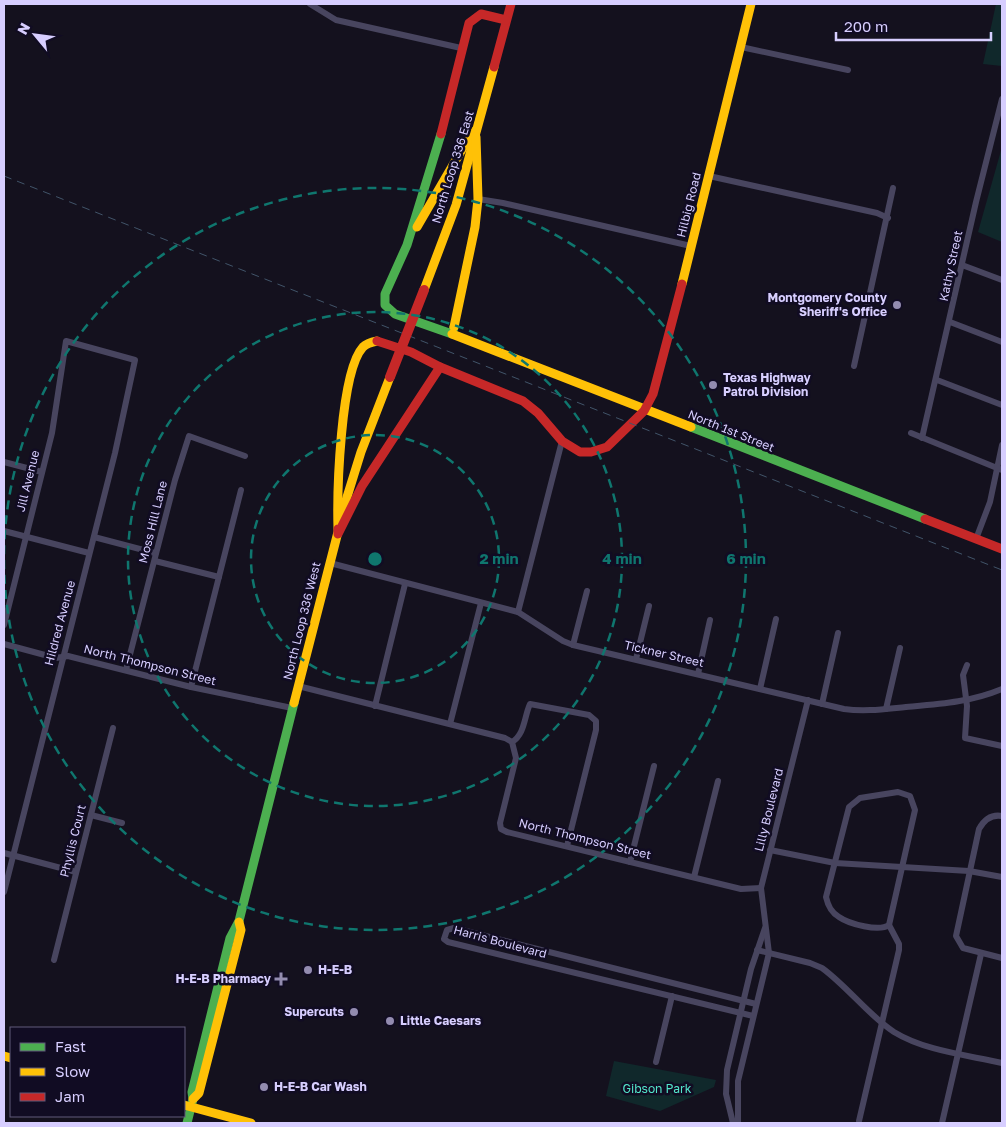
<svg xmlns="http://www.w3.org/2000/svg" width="1006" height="1127" viewBox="0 0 1006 1127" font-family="'Golos Text',sans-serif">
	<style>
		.green { fill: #10282b }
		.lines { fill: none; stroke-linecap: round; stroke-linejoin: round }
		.street { stroke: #48455f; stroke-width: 6 }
		.fast { stroke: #4caf50; stroke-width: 9 }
		.slow { stroke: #ffc107; stroke-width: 9 }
		.jam { stroke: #c62828; stroke-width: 9 }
		.rail { stroke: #415469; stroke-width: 1; stroke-dasharray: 8 6; stroke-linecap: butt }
		.jam-bridge { stroke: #c62828; stroke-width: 10 }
		.ring { fill: none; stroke: #0f766e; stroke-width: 2.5; stroke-dasharray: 9 6 }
		.poi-dot { fill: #938cb0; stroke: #110c23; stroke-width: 2 }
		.labels { text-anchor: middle; stroke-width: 5; stroke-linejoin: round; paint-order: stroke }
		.street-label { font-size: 12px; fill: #d7ceff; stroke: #110c23 }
		.poi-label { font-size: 12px; font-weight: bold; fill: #d7ceff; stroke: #110c23; text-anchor: start }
		.park-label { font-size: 12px; fill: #53e6cb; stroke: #110c23 }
		.centre { fill: #0f766e; stroke: #110c23; stroke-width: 2.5 }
		.ring-label { font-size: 15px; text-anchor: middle; font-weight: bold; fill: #0f766e; stroke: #110c23; stroke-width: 5; stroke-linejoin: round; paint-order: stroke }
	</style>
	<rect width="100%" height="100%" fill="#14111e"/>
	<g class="green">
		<polygon points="996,4 1002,4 1002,66 983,64"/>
		<polygon points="1002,147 1002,242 978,232"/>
		<polygon points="614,1061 716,1080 714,1087 660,1111 606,1096"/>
	</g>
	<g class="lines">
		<g class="street">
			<polyline points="310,4 336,20 461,48"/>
			<polyline points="741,47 848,70"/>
			<polyline points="709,176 877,213 888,218"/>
			<polyline points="478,199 503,203 691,246"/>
			<polyline points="962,265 1002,280"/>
			<polyline points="950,322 1002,342"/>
			<polyline points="854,366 893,188"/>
			<polyline points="937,380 1002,405"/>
			<polyline points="911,433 1002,470"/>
			<polyline points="922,438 976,202 1002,99"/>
			<polyline points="4,462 42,472"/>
			<polyline points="4,531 89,553"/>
			<polyline points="94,537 155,553"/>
			<polyline points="976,539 990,502 1002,445"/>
			<polyline points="155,561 219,577"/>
			<path d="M330,563L518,612L563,641L573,645L844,709C865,712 885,709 906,707C940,704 971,702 1002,689"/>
			<polyline points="518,612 562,441"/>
			<polyline points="4,625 52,433 66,341 135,360 115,453 4,892"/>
			<polyline points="4,644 56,658 68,656 191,687 292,708"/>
			<polyline points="573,645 587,591"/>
			<polyline points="636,659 649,606"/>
			<polyline points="967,665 963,675 967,706 965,738 1002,746"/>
			<polyline points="126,670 175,480 189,436 245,456"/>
			<polyline points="698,674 710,620"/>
			<polyline points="298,686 505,738 512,742 516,758 500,823 501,829 507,832 741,889 761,888"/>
			<polyline points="191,687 241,490"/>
			<polyline points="760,689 776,619"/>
			<polyline points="822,704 838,633"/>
			<polyline points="375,706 405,584"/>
			<polyline points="886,709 900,648"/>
			<polyline points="450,724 481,603"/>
			<path d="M512,742C525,734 524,717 530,704L589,715L596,721V730L567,846"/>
			<path d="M898,792L910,796L915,810L889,925C879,932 849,924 839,917C831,912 828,906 826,897L849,807L860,798Z"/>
			<polyline points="91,815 122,823"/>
			<path d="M1002,816C991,814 984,820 979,829L956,936L963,948L1002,958"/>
			<polyline points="770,850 835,863 969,871 1002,877"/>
			<polyline points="4,853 76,872"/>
			<polyline points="630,862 654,766"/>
			<polyline points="694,877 718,781"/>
			<path d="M757,950L810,963L822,968C848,987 867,1014 894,1032C925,1051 967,1055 1002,1063"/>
			<polyline points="54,960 113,728"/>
			<polyline points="753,1016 448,942 444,939 447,930 454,928 756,1004"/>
			<polyline points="656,1062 672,996"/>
			<polyline points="859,1121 899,950 899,944 889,925"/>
			<polyline points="733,1123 726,1094 727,1070 751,969 765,928"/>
			<polyline points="738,1123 738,1081 769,953 761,888 808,700"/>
			<polyline points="942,1123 981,954"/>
		</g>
		<g class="fast">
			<polyline points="441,134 407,245 385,294 385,305 395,314 452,334 454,327"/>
			<polyline points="691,427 925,519"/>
			<polyline points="187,1123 193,1099 192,1092 230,938 239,921 294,703"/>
		</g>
		<g class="slow">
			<polyline points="417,227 464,146 476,130"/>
			<polyline points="682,284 751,4"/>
			<polyline points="424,290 456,205 494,67"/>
			<polyline points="454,327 475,227 478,199 476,137"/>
			<polyline points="452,334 691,427"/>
			<path d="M338,529C337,494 340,372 363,347C367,343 372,342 377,341"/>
			<polyline points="294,703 347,497 361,452 390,377"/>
			<polyline points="4,1056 11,1058"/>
			<polyline points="193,1099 199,1093 241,930 239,922"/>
			<polyline points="184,1105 251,1123"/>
		</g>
		<g class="jam">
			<polyline points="494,67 511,4"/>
			<polyline points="441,134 469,23 481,14 506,20"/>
			<polyline points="440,367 523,401 538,413 562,441 580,452 591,452 607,447 644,411 653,394 682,284"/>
			<polyline points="925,519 1002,549"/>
			<polyline points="338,529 338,534 362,486 440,367 411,352 377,341"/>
		</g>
		<polyline class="rail" points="4,176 1002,570"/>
		<polyline class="jam-bridge" points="390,377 424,290"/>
	</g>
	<g class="ring">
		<circle cx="375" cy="559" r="124"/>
		<circle cx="375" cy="559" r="247"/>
		<circle cx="375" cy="559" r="371"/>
	</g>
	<g class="poi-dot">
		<circle cx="897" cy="305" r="5"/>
		<circle cx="713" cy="385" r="5"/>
		<circle cx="308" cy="970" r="5"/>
		<path d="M278.5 971.5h5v5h5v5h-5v5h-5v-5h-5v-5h5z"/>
		<circle cx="354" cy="1012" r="5"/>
		<circle cx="390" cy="1021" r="5"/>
		<circle cx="264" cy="1087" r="5"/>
	</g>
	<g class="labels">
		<g class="street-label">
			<text transform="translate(453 167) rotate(-73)" y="4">North Loop 336 East</text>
			<text transform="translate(689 205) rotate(-76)" y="4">Hilbig Road</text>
			<text transform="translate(951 266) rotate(-78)" y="4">Kathy Street</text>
			<text transform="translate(731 431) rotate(22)" y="4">North 1st Street</text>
			<text transform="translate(28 481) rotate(-76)" y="4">Jill Avenue</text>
			<text transform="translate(153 522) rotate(-76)" y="4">Moss Hill Lane</text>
			<text transform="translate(302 621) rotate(-76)" y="4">North Loop 336 West</text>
			<text transform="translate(60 623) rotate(-75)" y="4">Hildred Avenue</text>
			<text transform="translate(664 654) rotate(13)" y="4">Tickner Street</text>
			<text transform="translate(150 665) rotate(14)" y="4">North Thompson Street</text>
			<text transform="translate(769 810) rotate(-76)" y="4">Lilly Boulevard</text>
			<text transform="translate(585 839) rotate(14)" y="4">North Thompson Street</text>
			<text transform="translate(73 841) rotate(-76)" y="4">Phyllis Court</text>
			<text transform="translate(500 942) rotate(15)" y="4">Harris Boulevard</text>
		</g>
		<g class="poi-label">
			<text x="887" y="302" text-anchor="end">Montgomery County<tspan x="887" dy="14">Sheriff's Office</tspan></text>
			<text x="723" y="382">Texas Highway<tspan x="723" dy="14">Patrol Division</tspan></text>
			<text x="318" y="974">H-E-B</text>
			<text x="271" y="983" text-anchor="end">H-E-B Pharmacy</text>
			<text x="344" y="1016" text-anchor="end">Supercuts</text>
			<text x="400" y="1025">Little Caesars</text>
			<text x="274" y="1091">H-E-B Car Wash</text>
		</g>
		<g class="park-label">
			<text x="657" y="1093">Gibson Park</text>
		</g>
	</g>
	<circle cx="375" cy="559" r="8" class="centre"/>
	<g class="ring-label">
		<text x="499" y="564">2 min</text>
		<text x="622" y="564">4 min</text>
		<text x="746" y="564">6 min</text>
	</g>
	<rect width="1006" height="1127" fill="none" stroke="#d7ceff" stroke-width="10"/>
	<rect x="10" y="1027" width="175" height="90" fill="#110c23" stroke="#605a7b"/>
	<rect x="20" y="1043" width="25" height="8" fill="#4caf50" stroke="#605a7b"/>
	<text x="55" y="1052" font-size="15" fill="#d7ceff">Fast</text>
	<rect x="20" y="1068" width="25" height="8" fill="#ffc107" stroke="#605a7b"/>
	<text x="55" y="1077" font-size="15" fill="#d7ceff">Slow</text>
	<rect x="20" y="1093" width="25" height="8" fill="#c62828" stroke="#605a7b"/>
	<text x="55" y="1102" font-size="15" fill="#d7ceff">Jam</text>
	<g transform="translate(35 35) rotate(299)" stroke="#110c23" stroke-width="4" paint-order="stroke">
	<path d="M0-4L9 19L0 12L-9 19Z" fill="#d7ceff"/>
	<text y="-8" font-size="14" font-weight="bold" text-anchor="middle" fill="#d7ceff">N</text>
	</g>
	<path d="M836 32v8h155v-8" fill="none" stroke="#d7ceff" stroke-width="2.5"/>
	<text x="844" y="32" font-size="15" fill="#d7ceff" stroke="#110c23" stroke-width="4" paint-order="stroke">200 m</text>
</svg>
